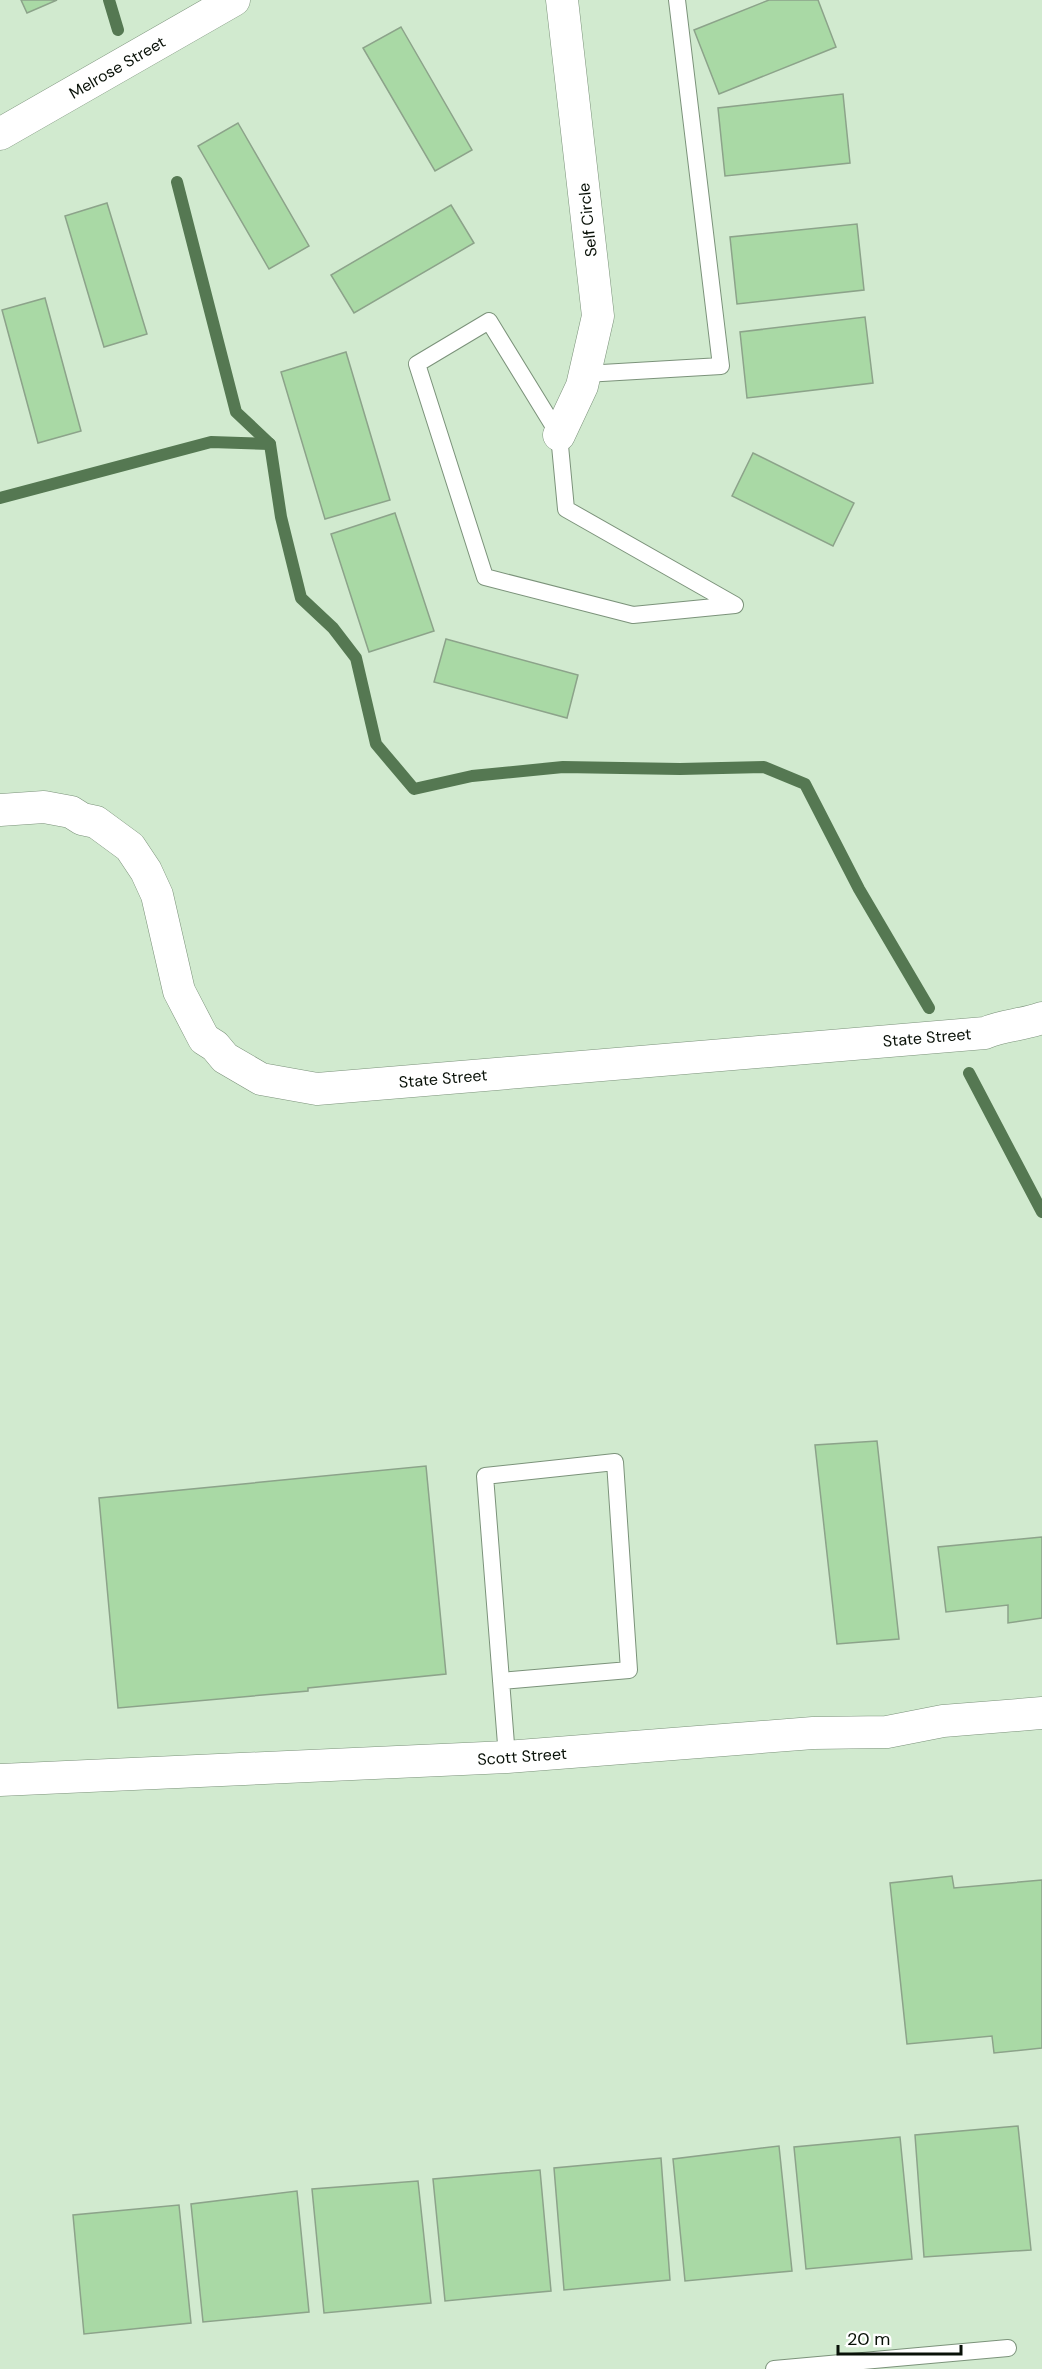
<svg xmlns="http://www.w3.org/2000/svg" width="1042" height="2369" viewBox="0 0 1042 2369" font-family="'DM Sans',sans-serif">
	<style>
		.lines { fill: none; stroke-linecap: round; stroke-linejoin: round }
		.stream { stroke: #557852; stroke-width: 12 }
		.building { fill: #a9d9a5; stroke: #8ca38a; stroke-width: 1.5 }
		.lane-casing { stroke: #7b927a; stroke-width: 18 }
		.street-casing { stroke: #7b927a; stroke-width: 33 }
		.lane { stroke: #fff; stroke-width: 16 }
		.street { stroke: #fff; stroke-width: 32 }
		.labels { text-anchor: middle; stroke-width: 4.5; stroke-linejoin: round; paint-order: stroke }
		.street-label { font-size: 16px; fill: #091108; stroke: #fff }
	</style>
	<rect width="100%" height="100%" fill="#d1eacf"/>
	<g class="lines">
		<g class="stream">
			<polyline points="109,0 118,30"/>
			<polyline points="177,182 236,412 270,444 281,517 301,598 333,628 356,658 376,744 414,789 472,776 563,767 680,769 764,767 805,784 859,889 929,1008"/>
			<polyline points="0,498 211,442 270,444"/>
			<polyline points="969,1073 1042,1212"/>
		</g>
	</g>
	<g class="building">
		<polygon points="21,0 57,0 27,13"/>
		<polygon points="769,0 818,0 836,47 719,94 694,30"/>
		<polygon points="401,27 472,150 435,171 363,48"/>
		<polygon points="843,94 850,163 725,176 718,108"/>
		<polygon points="238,123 309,246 269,269 198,146"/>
		<polygon points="107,203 147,334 104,347 65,216"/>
		<polygon points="451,205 474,243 354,313 331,275"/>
		<polygon points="857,224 864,290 737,304 730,237"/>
		<polygon points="45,298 81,431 38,443 2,310"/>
		<polygon points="865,317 873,383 747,398 740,332"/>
		<polygon points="346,352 390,500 325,519 281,372"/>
		<polygon points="753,453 854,503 833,546 732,496"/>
		<polygon points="395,513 434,631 369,652 331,534"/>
		<polygon points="446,639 578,675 567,718 434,682"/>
		<polygon points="877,1441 899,1639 837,1644 815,1445"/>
		<polygon points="426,1466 446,1674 308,1688 308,1691 118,1708 99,1498"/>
		<polygon points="1042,1537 1042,1618 1008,1623 1008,1605 946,1612 938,1547"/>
		<polygon points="952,1876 954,1888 1042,1880 1042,2048 994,2053 992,2036 907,2044 890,1883"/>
		<polygon points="1018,2126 1031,2250 924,2257 915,2135"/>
		<polygon points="900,2137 912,2259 806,2269 794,2147"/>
		<polygon points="779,2146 792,2271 685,2281 673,2159"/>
		<polygon points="661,2158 670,2280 564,2290 554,2168"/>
		<polygon points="540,2170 551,2291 445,2301 433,2179"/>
		<polygon points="418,2181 431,2303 324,2313 312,2189"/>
		<polygon points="297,2191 309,2312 203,2322 191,2204"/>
		<polygon points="179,2205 191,2323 84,2334 73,2215"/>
	</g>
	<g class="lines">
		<defs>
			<g id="lane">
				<polygon points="489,321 559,435 566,509 735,605 633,615 485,577 417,364"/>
				<polyline points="585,374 721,366 677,0"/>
				<polyline points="501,1681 629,1670 615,1462 485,1476 507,1757"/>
				<polyline points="774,2369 1008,2348"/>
			</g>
			<g id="street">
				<polyline points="0,134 234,0"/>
				<polyline points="559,435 582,386 598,316 562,0"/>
				<path d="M0,810L44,807L71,812L82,819L96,822L130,847L146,871L157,895L179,991L204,1039L215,1046L225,1058L261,1079L317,1089L985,1033C1003,1025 1023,1025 1042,1018"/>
				<polyline points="0,1780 507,1757 813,1733 887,1732 943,1721 1042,1713"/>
			</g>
		</defs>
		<use href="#lane" class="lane-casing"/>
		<use href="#street" class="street-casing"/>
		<use href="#lane" class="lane"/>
		<use href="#street" class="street"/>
	</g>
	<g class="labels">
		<g class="street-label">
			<text transform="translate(117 67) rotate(-30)" y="6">Melrose Street</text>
			<text transform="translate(587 220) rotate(-96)" y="6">Self Circle</text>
			<text transform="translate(927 1037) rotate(-5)" y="6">State Street</text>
			<text transform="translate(443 1078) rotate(-5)" y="6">State Street</text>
			<text transform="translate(522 1756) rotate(-4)" y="6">Scott Street</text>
		</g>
	</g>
	<path d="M838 2345v9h123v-9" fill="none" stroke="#091108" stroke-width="3"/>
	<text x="847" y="2345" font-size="18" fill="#091108" stroke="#ffffff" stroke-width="4.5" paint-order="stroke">20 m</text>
</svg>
